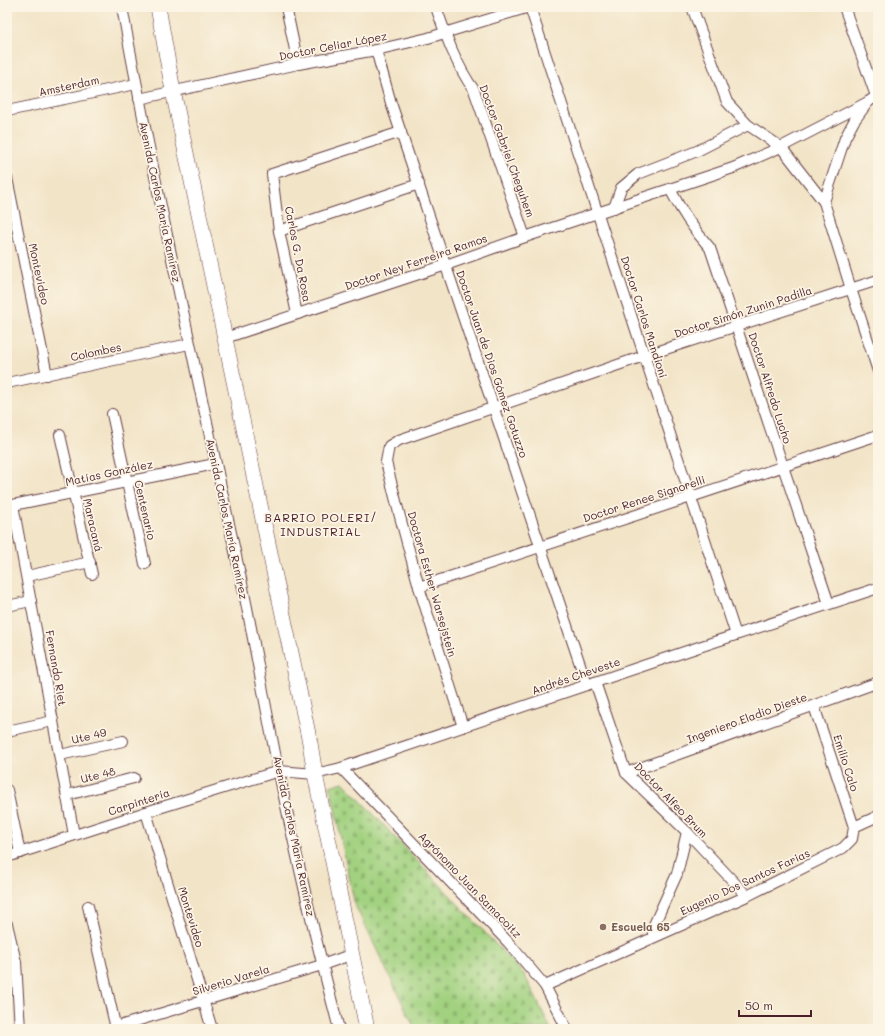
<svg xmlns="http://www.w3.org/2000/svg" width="885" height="1036" viewBox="0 0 885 1036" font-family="Mali,sans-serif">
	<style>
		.cemetery { fill: url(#cemetery-stones); stroke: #767856 }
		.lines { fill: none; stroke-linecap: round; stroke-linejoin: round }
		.street-casing { stroke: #633d42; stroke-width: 12 }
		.secondary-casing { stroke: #633d42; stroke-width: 16 }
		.street { stroke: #fff; stroke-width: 10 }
		.secondary { stroke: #fff; stroke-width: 15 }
		.education-dot { fill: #8d6e63; stroke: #fcf5e5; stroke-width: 1.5 }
		.labels { text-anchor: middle; stroke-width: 3.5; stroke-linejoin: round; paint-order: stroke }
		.street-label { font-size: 11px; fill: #4a1f2b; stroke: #fcf5e5 }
		.education-label { font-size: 11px; font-weight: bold; fill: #785e54; stroke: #fcf5e5; text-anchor: start }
		.neighbourhood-label { font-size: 12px; letter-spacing: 1px; fill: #4a1f2b; stroke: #fcf5e5 }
	</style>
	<defs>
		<pattern id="cemetery-stones" width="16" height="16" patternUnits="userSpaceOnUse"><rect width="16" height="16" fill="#a2d280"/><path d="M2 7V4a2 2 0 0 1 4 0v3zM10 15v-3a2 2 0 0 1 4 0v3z" fill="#8db46f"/></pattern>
	</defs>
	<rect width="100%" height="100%" fill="#fcf5e5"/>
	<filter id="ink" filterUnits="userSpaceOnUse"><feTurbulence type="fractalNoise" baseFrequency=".025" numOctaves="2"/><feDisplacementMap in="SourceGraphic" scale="8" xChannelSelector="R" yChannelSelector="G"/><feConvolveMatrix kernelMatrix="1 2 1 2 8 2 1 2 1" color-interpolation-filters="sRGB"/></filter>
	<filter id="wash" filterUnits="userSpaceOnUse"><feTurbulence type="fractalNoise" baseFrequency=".012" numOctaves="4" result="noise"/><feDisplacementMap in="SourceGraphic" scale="16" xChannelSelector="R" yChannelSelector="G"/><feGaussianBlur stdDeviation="0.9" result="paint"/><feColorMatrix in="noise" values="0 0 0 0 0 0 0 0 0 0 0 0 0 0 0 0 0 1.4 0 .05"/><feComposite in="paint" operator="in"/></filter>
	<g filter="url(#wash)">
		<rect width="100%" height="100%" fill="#f2e4c7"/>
		<polygon class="cemetery" points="343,782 524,974 551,1029 415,1029 355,905 330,786"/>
	</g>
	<g filter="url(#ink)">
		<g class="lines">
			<defs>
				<g id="street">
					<path d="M122,7C158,203 202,398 244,593C256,651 266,710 278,768C296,855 316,943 339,1029"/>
					<polyline points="286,7 298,64"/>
					<path d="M436,7C446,36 456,65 474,90L525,237"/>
					<polyline points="530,7 736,635"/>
					<polyline points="692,7 727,102 748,125 781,147 824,202 851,289 878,371"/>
					<polyline points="844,7 876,96"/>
					<polyline points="376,50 391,103 587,685"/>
					<polyline points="139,99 298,64 376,50 428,38 529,7"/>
					<polyline points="7,111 136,84"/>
					<polyline points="7,178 47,375"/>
					<path d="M670,189C681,211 694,230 710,248L829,604"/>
					<polyline points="824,202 845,138 854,121 868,102 878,95"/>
					<polyline points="614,208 621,188 638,174 697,151 748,125"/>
					<polyline points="279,231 419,184"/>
					<polyline points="297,314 279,231 272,174 401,132"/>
					<polyline points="225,338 446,265 525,237 733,168 781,147 868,102"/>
					<polyline points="7,383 189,344"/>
					<polyline points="112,414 145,564"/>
					<polyline points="60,435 92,574"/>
					<polyline points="13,505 74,835"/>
					<polyline points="8,506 215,464"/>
					<polyline points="27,576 90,562"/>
					<polyline points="419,587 878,435"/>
					<polyline points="7,606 31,601"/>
					<polyline points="595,682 626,773 687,832 747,896"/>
					<polyline points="463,727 419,587 399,513 386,462 389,446 399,440 644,356 878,280"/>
					<polyline points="7,731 53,721"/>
					<polyline points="60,755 123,741"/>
					<polyline points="341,768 508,942 545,986 567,1029"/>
					<polyline points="626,773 876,683 878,689"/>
					<polyline points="7,790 20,853"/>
					<polyline points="67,795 134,778"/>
					<polyline points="146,812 212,1029"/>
					<polyline points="854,827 878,816"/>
					<polyline points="7,857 146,812 279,771 315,774 341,768 696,648 878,588"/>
					<polyline points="88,906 116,1029"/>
					<polyline points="7,924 16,962 20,1029"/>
					<polyline points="653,937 653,927 677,874 687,832"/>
					<polyline points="545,986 747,896 843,848 852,839 854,827 814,706"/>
					<polyline points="116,1027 322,965 353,954"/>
				</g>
				<polyline id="secondary" points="158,7 173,91 310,743 315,774 367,1029"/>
			</defs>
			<use href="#street" class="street-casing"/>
			<use href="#secondary" class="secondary-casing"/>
			<use href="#street" class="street"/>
			<use href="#secondary" class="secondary"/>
		</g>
	</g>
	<circle class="education-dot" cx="603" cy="927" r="4"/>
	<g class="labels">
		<g class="street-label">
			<text transform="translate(333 46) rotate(-11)" y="4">Doctor Celiar López</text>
			<text transform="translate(69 86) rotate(-12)" y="4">Amsterdam</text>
			<text transform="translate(507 151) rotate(70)" y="4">Doctor Gabriel Cheguhem</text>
			<text transform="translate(160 202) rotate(78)" y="4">Avenida Carlos María Ramírez</text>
			<text transform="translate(298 254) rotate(79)" y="4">Carlos G. Da Rosa</text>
			<text transform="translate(416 262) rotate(-19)" y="4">Doctor Ney Ferreira Ramos</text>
			<text transform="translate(39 274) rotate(78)" y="4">Montevideo</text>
			<text transform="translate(743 312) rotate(-18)" y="4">Doctor Simón Zunin Padilla</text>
			<text transform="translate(644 317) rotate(72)" y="4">Doctor Carlos Mandioni</text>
			<text transform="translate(96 352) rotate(-12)" y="4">Colombes</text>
			<text transform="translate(492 364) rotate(71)" y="4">Doctor Juan de Dios Gómez Gotuzzo</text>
			<text transform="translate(770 388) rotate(72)" y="4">Doctor Alfredo Lucho</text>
			<text transform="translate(109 473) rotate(-12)" y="4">Matías González</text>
			<text transform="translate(644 499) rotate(-18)" y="4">Doctor Renee Signorelli</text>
			<text transform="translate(145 510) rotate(77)" y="4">Centenario</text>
			<text transform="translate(227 519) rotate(78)" y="4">Avenida Carlos María Ramírez</text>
			<text transform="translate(93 525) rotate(77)" y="4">Maracaná</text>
			<text transform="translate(432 584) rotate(74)" y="4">Doctora Esther Warsejstein</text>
			<text transform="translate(56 668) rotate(80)" y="4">Fernando Riet</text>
			<text transform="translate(576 676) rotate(-19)" y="4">Andrés Cheveste</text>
			<text transform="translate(747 718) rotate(-20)" y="4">Ingeniero Eladio Dieste</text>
			<text transform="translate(89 736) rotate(-13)" y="4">Ute 49</text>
			<text transform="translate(846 763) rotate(72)" y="4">Emilio Calo</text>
			<text transform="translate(98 775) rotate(-14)" y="4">Ute 48</text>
			<text transform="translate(671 800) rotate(46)" y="4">Doctor Alfeo Brum</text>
			<text transform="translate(139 802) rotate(-18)" y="4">Carpintería</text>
			<text transform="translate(294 836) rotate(78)" y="4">Avenida Carlos María Ramírez</text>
			<text transform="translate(745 882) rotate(-25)" y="4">Eugenio Dos Santos Farias</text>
			<text transform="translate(470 885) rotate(46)" y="4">Agrónomo Juan Samacoitz</text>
			<text transform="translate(191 917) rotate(73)" y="4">Montevideo</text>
			<text transform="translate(231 980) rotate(-17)" y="4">Silverio Varela</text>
		</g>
		<g class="education-label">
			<text x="611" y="931">Escuela 65</text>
		</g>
		<g class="neighbourhood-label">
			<text x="321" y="522">BARRIO POLERI/<tspan x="321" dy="14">INDUSTRIAL</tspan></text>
		</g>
	</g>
	<rect width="885" height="1036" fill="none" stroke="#fcf5e5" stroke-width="24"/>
	<path d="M739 1010v6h72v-6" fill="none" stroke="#4a1f2b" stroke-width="2"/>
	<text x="745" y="1010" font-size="12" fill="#4a1f2b" stroke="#fcf5e5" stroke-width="3" paint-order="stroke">50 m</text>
</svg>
